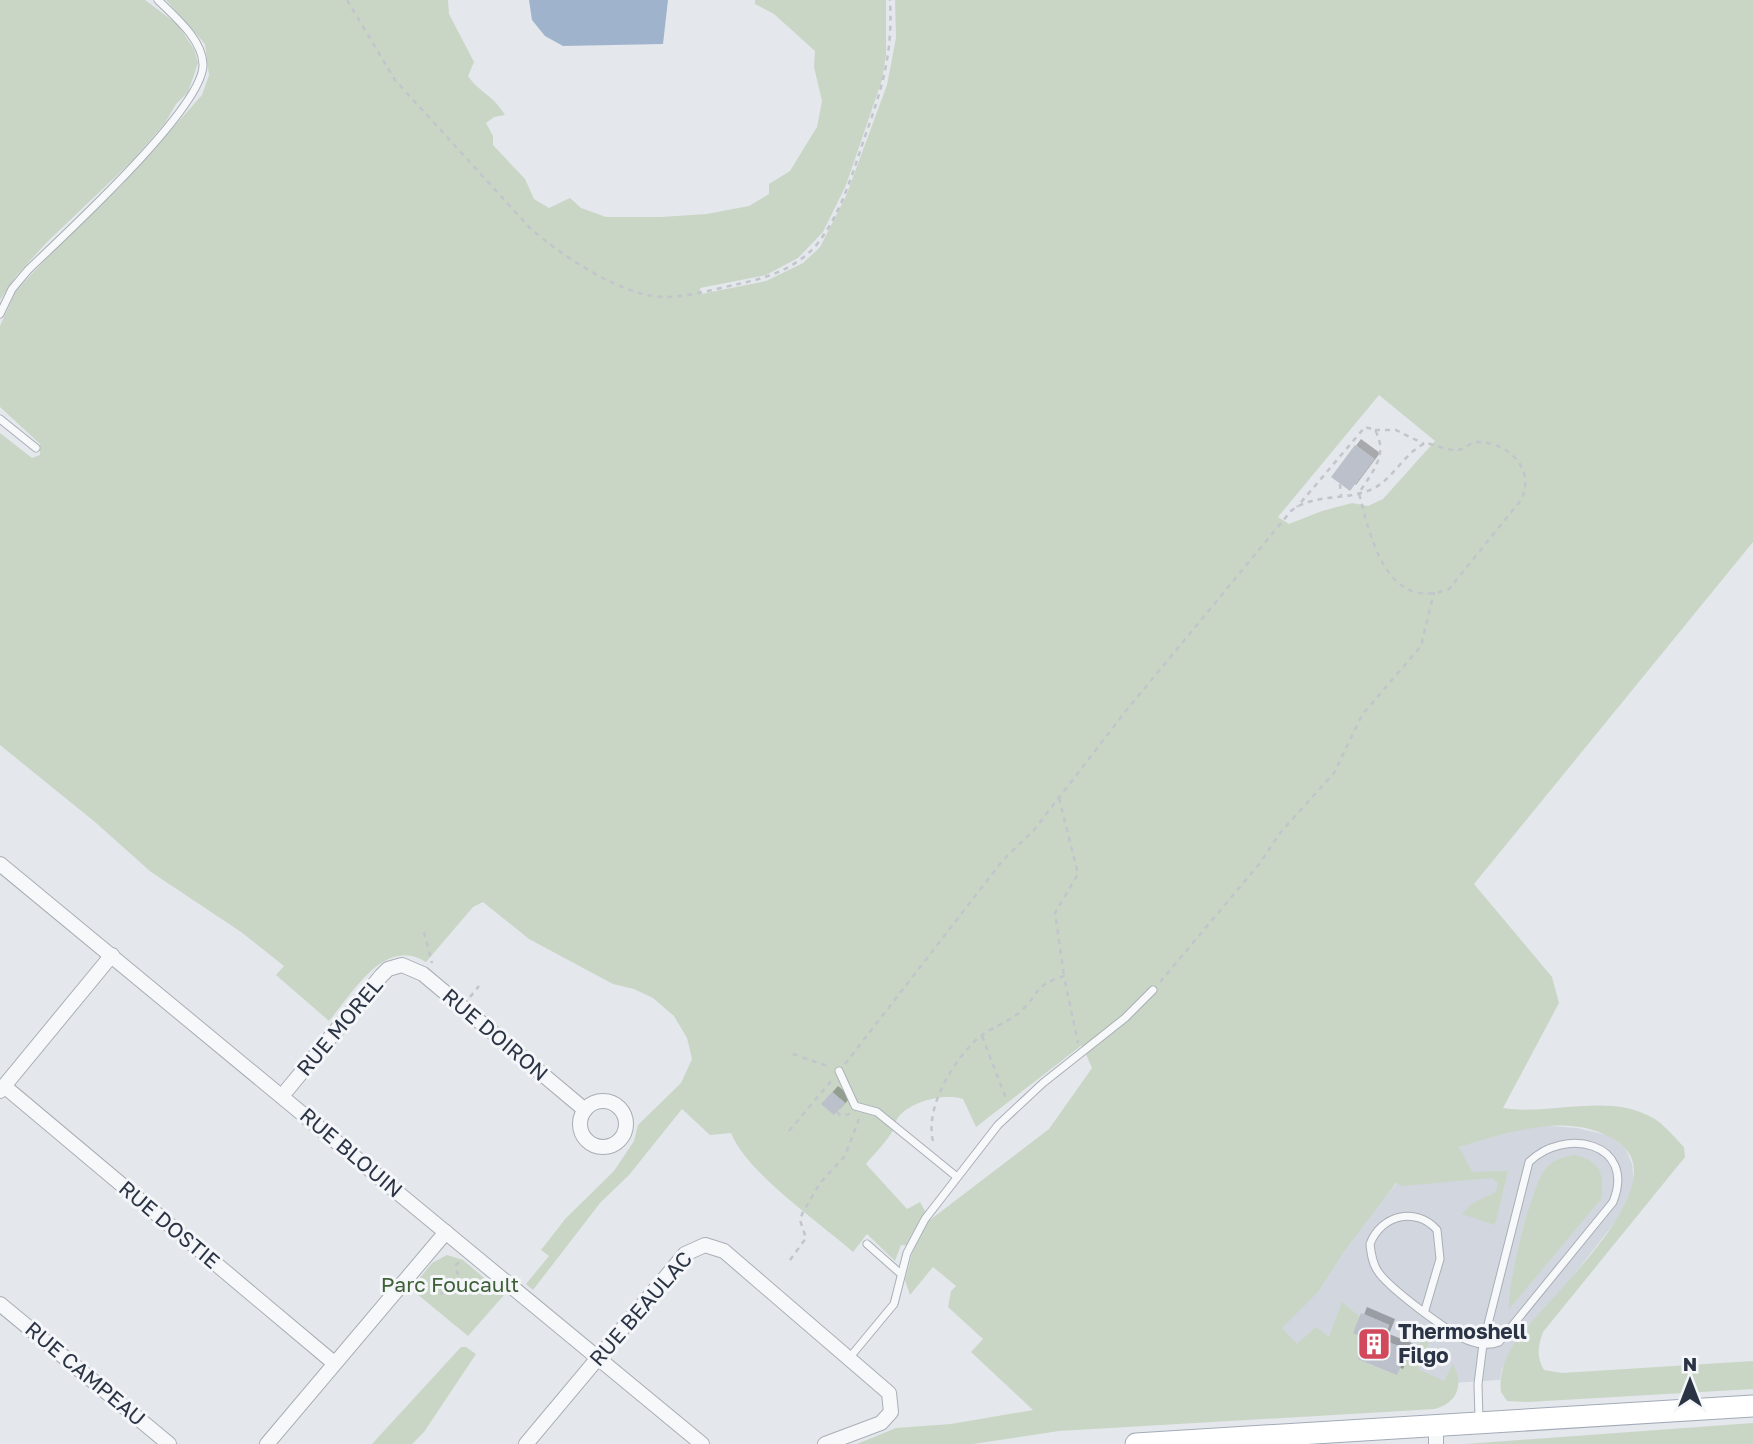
<svg xmlns="http://www.w3.org/2000/svg" width="1753" height="1444" viewBox="0 0 1753 1444" font-family="'Golos Text',sans-serif">
	<style>
		.built { fill: #d2d6de }
		.green { fill: #c9d6c5; fill-rule: evenodd }
		.water { fill: #9fb4cc }
		.building { fill: #bbc0ca; filter: url(#shadow) }
		.lines { fill: none; stroke-linecap: round; stroke-linejoin: round }
		.lane-casing { stroke: #a9aeb7; stroke-width: 9 }
		.street-casing { stroke: #a9aeb7; stroke-width: 16 }
		.primary-casing { stroke: #a3abb8; stroke-width: 23 }
		.path { stroke: #c2c5cb; stroke-width: 2.5; stroke-dasharray: 5 5; stroke-linecap: butt }
		.lane { stroke: #f7f8fa; stroke-width: 7 }
		.street { stroke: #f7f8fa; stroke-width: 14 }
		.primary { stroke: #fff; stroke-width: 21 }
		.labels { text-anchor: middle; stroke-width: 6; stroke-linejoin: round; paint-order: stroke }
		.street-label { font-size: 21px; fill: #2b3445; stroke: #f4f6f9 }
		.park-label { font-size: 21px; fill: #3f6138; stroke: #f4f6f9 }
		.poi-label { font-size: 21px; font-weight: bold; fill: #2b3445; stroke: #f4f6f9; text-anchor: start }
	</style>
	<defs>
		<filter id="shadow"><feDropShadow dx="6" dy="-6" stdDeviation="0" flood-color="#0004"/></filter>
	</defs>
	<rect width="100%" height="100%" fill="#e4e7ec"/>
	<polygon class="built" points="1535,1125 1577,1128 1607,1135 1625,1147 1632,1164 1634,1184 1625,1209 1502,1368 1500,1380 1217,1397 1397,1183 1458,1147"/>
	<g class="green">
		<polygon points="0,0 145,0 177,24 194,49 198,63 188,92 176,104 165,123 133,160 47,242 16,276 0,300"/>
		<path d="M166,0H448L449,14L474,62L468,76C480,93 493,95 505,115L494,117L486,123L493,136V145L525,179L534,199L549,208L570,198L581,208L606,217H661L707,214L749,206L769,194V184L790,171L817,127L822,101L814,67L815,51L774,14L755,4V0H886V55L882,80L846,185L823,232L798,258L766,275L700,288L701,294L766,281L803,263L820,247L846,196L887,85L896,38L895,0H1753V542L1474,884L1552,977L1559,1003L1503,1108C1551,1116 1608,1092 1653,1118C1664,1124 1675,1138 1684,1147L1685,1157L1543,1332C1538,1346 1536,1356 1544,1370L1562,1373L1753,1361V1389L1528,1402L1507,1401L1501,1392C1499,1376 1504,1361 1512,1347C1534,1309 1682,1186 1618,1142C1570,1109 1509,1133 1459,1147L1472,1172L1508,1171L1495,1225L1462,1214L1471,1204L1496,1192L1498,1183L1492,1178L1402,1186L1396,1183L1345,1250L1317,1293L1282,1328L1297,1344L1316,1327L1329,1337L1342,1302L1360,1317L1367,1339L1359,1359L1397,1375L1406,1354L1412,1357L1428,1328L1433,1332L1418,1369L1444,1381L1453,1364C1464,1385 1458,1402 1435,1409L1059,1431L973,1444H857L896,1428L951,1424L1033,1410L971,1352L983,1339L948,1307L951,1291L956,1286L933,1267L910,1295L905,1280L914,1246L901,1245L895,1261L867,1234L853,1252C819,1222 748,1174 731,1133L710,1135L682,1109L629,1175L600,1203L533,1290L526,1284L549,1256L541,1250L566,1218L614,1171L634,1141L638,1125L681,1083L692,1059L687,1038L674,1016L653,998L634,989L613,984L529,939L483,902L473,907L426,962C384,936 353,993 329,1021L276,975L284,966L241,932L151,872L95,822L0,745V433L32,458L40,455V444L0,407V326L16,291L71,232L121,186L202,95L209,75L205,44ZM1379,395L1435,441L1383,499L1368,506L1352,503L1322,511L1289,524L1278,517ZM1082,1045L1092,1068L1049,1129L930,1220L920,1202L907,1209L866,1164C875,1153 887,1141 894,1129C895,1126 895,1122 897,1119C909,1101 945,1093 963,1099L976,1127Z"/>
		<path d="M1575,1155C1600,1161 1605,1175 1601,1199L1509,1309C1507,1285 1531,1186 1546,1168C1554,1159 1564,1157 1575,1155Z"/>
		<polygon points="447,1255 463,1260 504,1295 468,1336 411,1289 432,1263"/>
		<polygon points="461,1347 466,1347 476,1354 424,1432 412,1444 372,1444"/>
		<polygon points="1753,1423 1753,1444 1466,1444"/>
	</g>
	<polygon class="water" points="529,0 668,0 663,44 563,46 545,36 532,20"/>
	<g class="building">
		<polygon points="1355,445 1374,459 1350,491 1331,477"/>
		<polygon points="832,1092 845,1103 834,1115 821,1104"/>
		<polygon points="1361,1313 1389,1325 1383,1340 1408,1350 1397,1375 1358,1359 1367,1339 1353,1333"/>
	</g>
	<g class="lines">
		<defs>
			<g id="lane">
				<path d="M0,314L12,289L28,270C63,236 205,107 203,64C202,39 175,17 158,0"/>
				<polyline points="0,419 36,448"/>
				<polyline points="839,1071 855,1106 877,1112 957,1177"/>
				<polyline points="867,1244 901,1274"/>
				<path d="M1425,1310L1440,1259L1437,1230C1416,1206 1381,1215 1370,1244C1371,1253 1372,1262 1377,1270C1387,1287 1448,1332 1467,1340C1477,1344 1489,1346 1499,1342L1613,1202C1637,1142 1564,1127 1529,1162L1483,1344L1478,1384L1479,1419"/>
				<polyline points="850,1357 894,1304 907,1253 925,1219 998,1125 1043,1083 1125,1018 1153,990"/>
			</g>
			<g id="street">
				<polyline points="0,864 702,1444"/>
				<polyline points="4,1086 334,1363"/>
				<polyline points="0,1091 112,955"/>
				<polyline points="282,1096 381,976 388,969 402,965 423,974 585,1110"/>
				<circle cx="603" cy="1124" r="23"/>
				<polyline points="0,1304 169,1444"/>
				<polyline points="267,1444 446,1232"/>
				<polyline points="526,1444 685,1254 705,1245 724,1251 889,1393 891,1412 881,1423 825,1444"/>
				<polyline points="1436,1444 1436,1425"/>
			</g>
			<polyline id="primary" points="1136,1444 1753,1406"/>
		</defs>
		<use href="#lane" class="lane-casing"/>
		<use href="#street" class="street-casing"/>
		<use href="#primary" class="primary-casing"/>
		<g class="path">
			<path d="M347,0L395,80L530,228C561,255 622,297 665,297C690,297 718,288 743,283C774,276 805,264 823,236C843,207 853,172 864,139C882,89 893,54 890,0"/>
			<polyline points="1375,430 1396,430 1424,444"/>
			<polyline points="1340,484 1341,495"/>
			<polyline points="1059,798 1078,874 1055,913 1064,976"/>
			<polyline points="424,932 432,963"/>
			<polyline points="1160,982 1260,863 1280,833 1334,773 1362,715 1421,646 1434,592"/>
			<polyline points="470,997 479,986"/>
			<polyline points="982,1036 1007,1101"/>
			<polyline points="793,1054 830,1067"/>
			<path d="M845,1064L1003,860L1034,830L1125,712L1291,511C1314,492 1350,502 1376,487C1395,476 1406,451 1426,443C1435,445 1449,451 1458,450C1466,449 1470,442 1478,442C1509,442 1536,470 1521,500L1449,589C1386,613 1370,536 1359,493C1372,472 1389,455 1375,430L1365,427L1297,507"/>
			<polyline points="837,1112 841,1116 850,1114"/>
			<polyline points="789,1131 832,1080"/>
			<path d="M933,1141C925,1109 951,1064 975,1041C988,1028 1006,1024 1020,1012C1042,992 1031,987 1064,976L1078,1043"/>
			<polyline points="790,1260 806,1238 800,1220 803,1212 820,1183 845,1156 859,1119"/>
			<polyline points="441,1294 446,1288 449,1290 459,1277 455,1266 460,1261"/>
			<polyline points="1407,1352 1437,1365"/>
		</g>
		<use href="#lane" class="lane"/>
		<use href="#street" class="street"/>
		<use href="#primary" class="primary"/>
	</g>
	<defs>
		<symbol id="building-square" viewBox="-11 -11 22 22"><rect x="-9" y="-9" width="18" height="18" rx="4" fill="#d1495b" stroke="#f4f6f9"/><path d="M-4-6H4V6H1V3H-1V6H-4ZM-2.5-4.3h1.7v1.8h-1.7ZM.8-4.3h1.7v1.8H.8ZM-2.5-1h1.7V.8h-1.7ZM.8-1h1.7V.8H.8Z" fill="#fff"/></symbol>
	</defs>
	<g fill-rule="evenodd">
		<use href="#building-square" x="1355" y="1325" width="38" height="38"/>
	</g>
	<g class="labels">
		<g class="street-label">
			<text transform="translate(340 1027) rotate(-50)" y="7">RUE MOREL</text>
			<text transform="translate(495 1035) rotate(40)" y="7">RUE DOIRON</text>
			<text transform="translate(351 1153) rotate(40)" y="7">RUE BLOUIN</text>
			<text transform="translate(169 1225) rotate(40)" y="7">RUE DOSTIE</text>
			<text transform="translate(641 1309) rotate(-49)" y="7">RUE BEAULAC</text>
			<text transform="translate(85 1374) rotate(40)" y="7">RUE CAMPEAU</text>
		</g>
		<g class="park-label">
			<text x="450" y="1292">Parc Foucault</text>
		</g>
		<g class="poi-label">
			<text x="1398" y="1339">Thermoshell<tspan x="1398" dy="24">Filgo</tspan></text>
		</g>
	</g>
	<g transform="translate(1690 1381)" stroke="#f4f6f9" stroke-width="5" paint-order="stroke">
	<path d="M0-5L12 26L0 18L-12 26Z" fill="#2b3445"/>
	<text y="-10" font-size="19" font-weight="bold" text-anchor="middle" fill="#2b3445">N</text>
	</g>
</svg>
